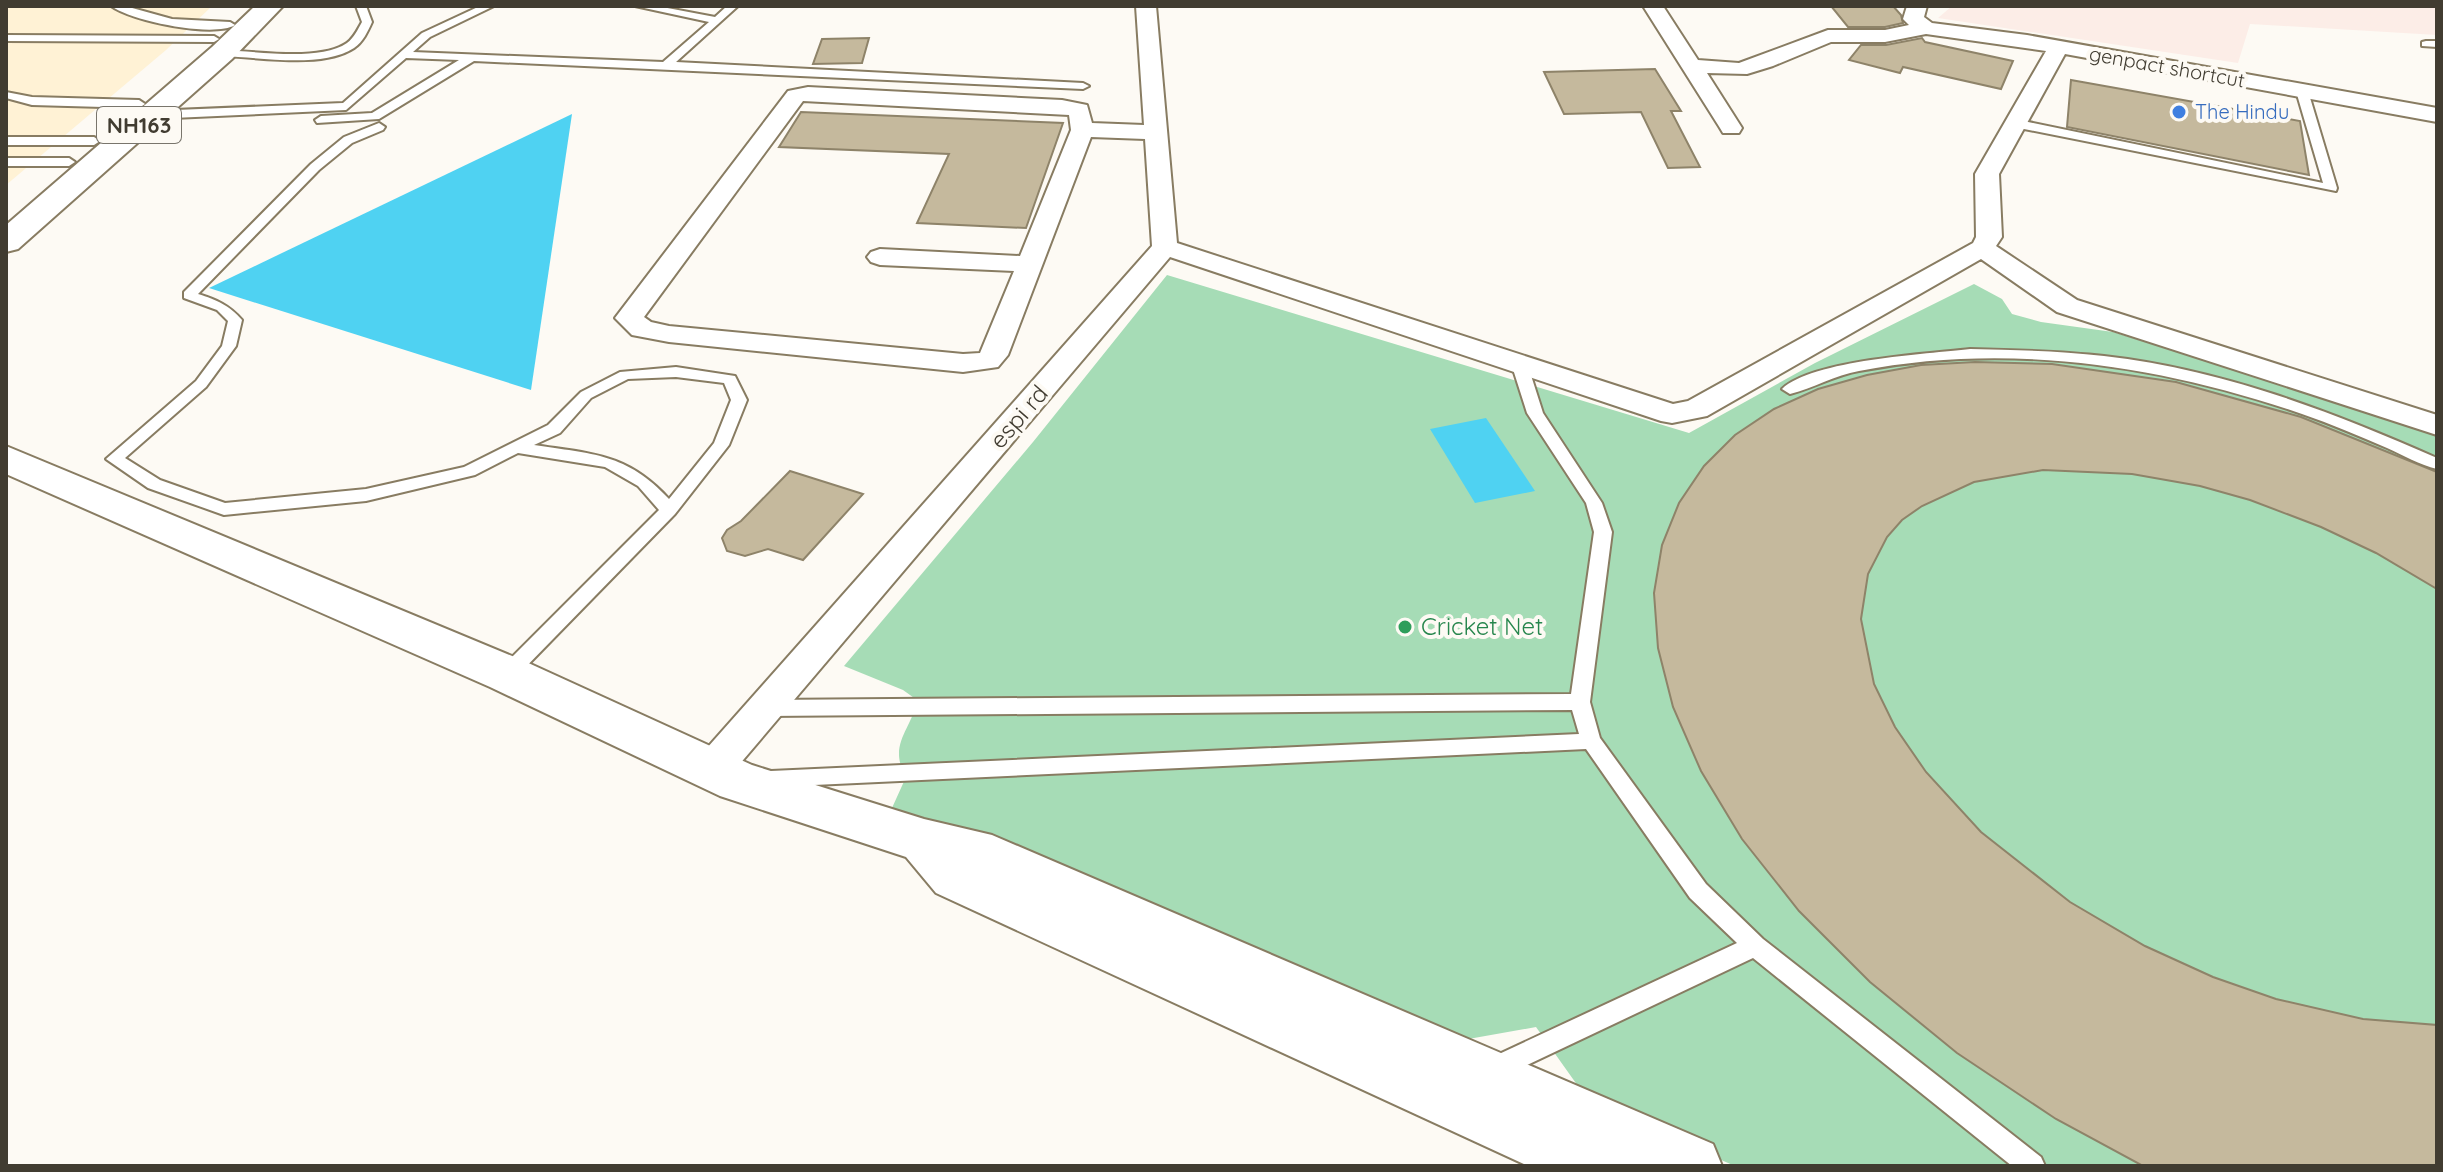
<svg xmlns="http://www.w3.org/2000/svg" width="2443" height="1172" viewBox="0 0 2443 1172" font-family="Quicksand,sans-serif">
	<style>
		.commercial { fill: #fcede7 }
		.built { fill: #fff2d5 }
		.green { fill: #a6dcb6 }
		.water { fill: #4fd2f2 }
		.building { fill: #c5b99d; stroke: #8e8369; stroke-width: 2 }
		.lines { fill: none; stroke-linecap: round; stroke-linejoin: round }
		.service-casing { stroke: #887c62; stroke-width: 4 }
		.minor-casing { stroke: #887c62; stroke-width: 4 }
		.tertiary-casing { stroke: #887c62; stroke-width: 4 }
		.trunk-casing { stroke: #887c62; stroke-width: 4 }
		.service { fill: #fff; fill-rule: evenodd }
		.minor { fill: #fff; fill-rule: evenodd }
		.tertiary { fill: #fff; fill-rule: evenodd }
		.trunk { fill: #fff; fill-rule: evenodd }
		.shop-dot { fill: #3f7fe0; stroke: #fdfaf4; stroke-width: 3 }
		.leisure-dot { fill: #2e9e5b; stroke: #fdfaf4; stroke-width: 3 }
		.labels { text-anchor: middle; stroke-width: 8; stroke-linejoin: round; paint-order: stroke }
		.far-street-label { font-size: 20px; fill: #413c31; stroke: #fdfaf4 }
		.far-shop-label { font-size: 20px; fill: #366cbe; stroke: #fdfaf4; text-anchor: start }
		.shield { fill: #fdfaf4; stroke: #79756c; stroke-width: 2 }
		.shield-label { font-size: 22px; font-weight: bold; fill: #413c31 }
		.street-label { font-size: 24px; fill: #413c31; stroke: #fdfaf4 }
		.leisure-label { font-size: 24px; fill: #27864d; stroke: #fdfaf4; text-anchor: start }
	</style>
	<rect width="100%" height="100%" fill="#fdfaf4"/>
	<polygon class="commercial" points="1952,6 2437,6 2437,35 2250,24 2238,63 1938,18"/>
	<polygon class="built" points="6,6 212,6 166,50 6,185"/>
	<path class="green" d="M1167,275L1689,433L1815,363L1974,284L2002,299L2012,314L2041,322L2113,332L2437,432V1166H1735L1590,1103L1536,1027L1429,1046L887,819L906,777C887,744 912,730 917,700L903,690L844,666L1033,442Z"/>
	<g class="water">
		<polygon points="572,114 531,390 209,288"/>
		<polygon points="1486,418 1535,491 1475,503 1430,429"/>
	</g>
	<g class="building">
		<polygon points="1831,6 1893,6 1901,15 1903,23 1885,27 1848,27"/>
		<polygon points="869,38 862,63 813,64 822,39"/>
		<polygon points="1922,38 1925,42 2013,61 2001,89 1903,67 1900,73 1849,60 1861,45 1886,45"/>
		<polygon points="1655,69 1681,111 1671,111 1700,167 1668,168 1641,112 1564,114 1544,72"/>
		<polygon points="2071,80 2300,121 2309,175 2067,127"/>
		<polygon points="801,112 1063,123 1026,228 917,223 949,154 779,147"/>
		<polygon points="1975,362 2052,364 2176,382 2301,417 2437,472 2437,589 2376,553 2321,527 2250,500 2200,486 2132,474 2043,470 1974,482 1922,506 1902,520 1887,537 1868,574 1861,619 1874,684 1895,727 1926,772 1981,832 2070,902 2145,946 2213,977 2276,999 2363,1019 2437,1025 2437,1166 2143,1166 2056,1119 1957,1053 1870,982 1799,911 1742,839 1701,771 1673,707 1658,648 1654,593 1662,545 1679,503 1704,466 1735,435 1774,409 1818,389 1867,375 1921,365"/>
		<polygon points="790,471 863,494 803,560 768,549 745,556 727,551 722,538 727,530 741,521"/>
	</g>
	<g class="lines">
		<defs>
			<g id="service">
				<path d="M111,6H125L172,19L230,22L235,25C214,38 131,21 111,6Z"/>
				<path d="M356,6H366L372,22C368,31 363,42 354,48C322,69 259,57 222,56L216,53L222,50C255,51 320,62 347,43C354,38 358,29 362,22Z"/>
				<polygon points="480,6 494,6 430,37 413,52 663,62 709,22 635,6 657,6 715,17 727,6 738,6 676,62 1083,83 1089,86 1083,89 474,61 379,119 317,123 315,120 321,116 372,113 459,60 406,58 346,110 151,119 145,115 151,111 343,103 422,33"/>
				<polygon points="6,35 214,36 219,39 214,42 6,41"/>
				<polygon points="2426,41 2437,41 2437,47 2422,46 2422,42"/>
				<polygon points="2302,88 2308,91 2337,188 2336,191 2014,127 2008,123 2014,119 2323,183 2296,91"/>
				<polygon points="6,92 32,97 139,100 145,104 139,108 32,105 6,98"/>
				<path d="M379,123L385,127L383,130L352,143L319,170L198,294C217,300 229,305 242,320L236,346L206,387L125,458L160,480L225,503L366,489L464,467L548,425L581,392L620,372L676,367L735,376L747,400L729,445L675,514L514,679H500L497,674L500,669L659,510L638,486L605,467L518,453L475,475L366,501L224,515L148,488L106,459L196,381L222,346L228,321L217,310L184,298V292L311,164L344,137ZM676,377L724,383L731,400L714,443L669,499C627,453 592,454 534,445L560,433L591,398L628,379Z"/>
				<polygon points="6,137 94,137 100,141 94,145 6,145"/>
				<polygon points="6,158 69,158 75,162 69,166 6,166"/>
				<path d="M1970,349C2015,350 2059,351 2104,356C2220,369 2331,411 2437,458V469C2420,465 2403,455 2387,448C2359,436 2331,424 2302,414C2160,365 2008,342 1859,371C1835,375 1814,388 1790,394L1782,389C1812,360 1927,354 1970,349Z"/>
				<polygon points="1520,361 1528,366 1543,413 1602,503 1612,532 1590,702 1600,738 1706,884 1763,939 2041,1157 2045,1166 2012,1166 1753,958 1502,1077 1493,1081 1484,1077 1481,1069 1484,1061 1737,943 1690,898 1586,749 771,787 764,785 761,779 764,773 771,771 1579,734 1572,710 766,716 759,713 756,708 759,703 766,700 1571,694 1594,532 1586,503 1527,413 1512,366"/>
			</g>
			<path id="minor" d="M1136,6H1156L1177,243L1673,404L1688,401L1973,243L1976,237L1975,174L2046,51L1926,34L1885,42H1831L1773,66L1747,74L1707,73L1742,128L1739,133H1723L1720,128L1643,6H1663L1698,60L1739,63L1828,30H1885L1909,25L1903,19L1907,6H1927L1924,17L1932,23L2027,35L2437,108V122L2065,54L1999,174L2002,237L1996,246L2077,300L2437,415V435L2057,312L1981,259L1707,416L1672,423L1661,421L1170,257L727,779L713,784L699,779L694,768L699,757L1152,246L1145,139L1091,137L1008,355L998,367L963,372L669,342L632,335L615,318L788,91L808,87L1062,100L1087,105L1092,123L1144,125ZM803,101L1069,115L1071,130L1020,256L880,249L871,252L867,257L871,262L880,265L1014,271L980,353L963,354L669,326L651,322L644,317Z"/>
			<polygon id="tertiary" points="6,446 524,661 752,765 924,819 992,835 1713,1144 1722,1166 1528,1166 936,893 906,857 720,796 490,687 6,474"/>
			<polygon id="trunk" points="255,6 283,6 232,59 18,249 6,252 6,225 212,47"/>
		</defs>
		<use href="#service" class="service-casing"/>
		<use href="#minor" class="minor-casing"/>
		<use href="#tertiary" class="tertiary-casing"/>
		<use href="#trunk" class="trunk-casing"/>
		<use href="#service" class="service"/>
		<use href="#minor" class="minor"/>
		<use href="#tertiary" class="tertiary"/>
		<use href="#trunk" class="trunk"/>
	</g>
	<circle class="shop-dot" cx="2179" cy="112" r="8"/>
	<circle class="leisure-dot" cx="1405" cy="627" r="8"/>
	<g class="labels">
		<g class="far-street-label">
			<text transform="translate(2167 67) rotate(10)" y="7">genpact shortcut</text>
		</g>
		<g class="far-shop-label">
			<text x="2195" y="119">The Hindu</text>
		</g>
		<rect class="shield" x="97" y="107" width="84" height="36" rx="6"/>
		<g class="shield-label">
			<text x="139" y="133">NH163</text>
		</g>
		<g class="street-label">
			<text transform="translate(1019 417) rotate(-49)" y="8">espi rd</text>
		</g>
		<g class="leisure-label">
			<text x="1421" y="635">Cricket Net</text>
		</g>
	</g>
	<rect width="2443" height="1172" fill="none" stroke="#413c31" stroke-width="16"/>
</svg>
